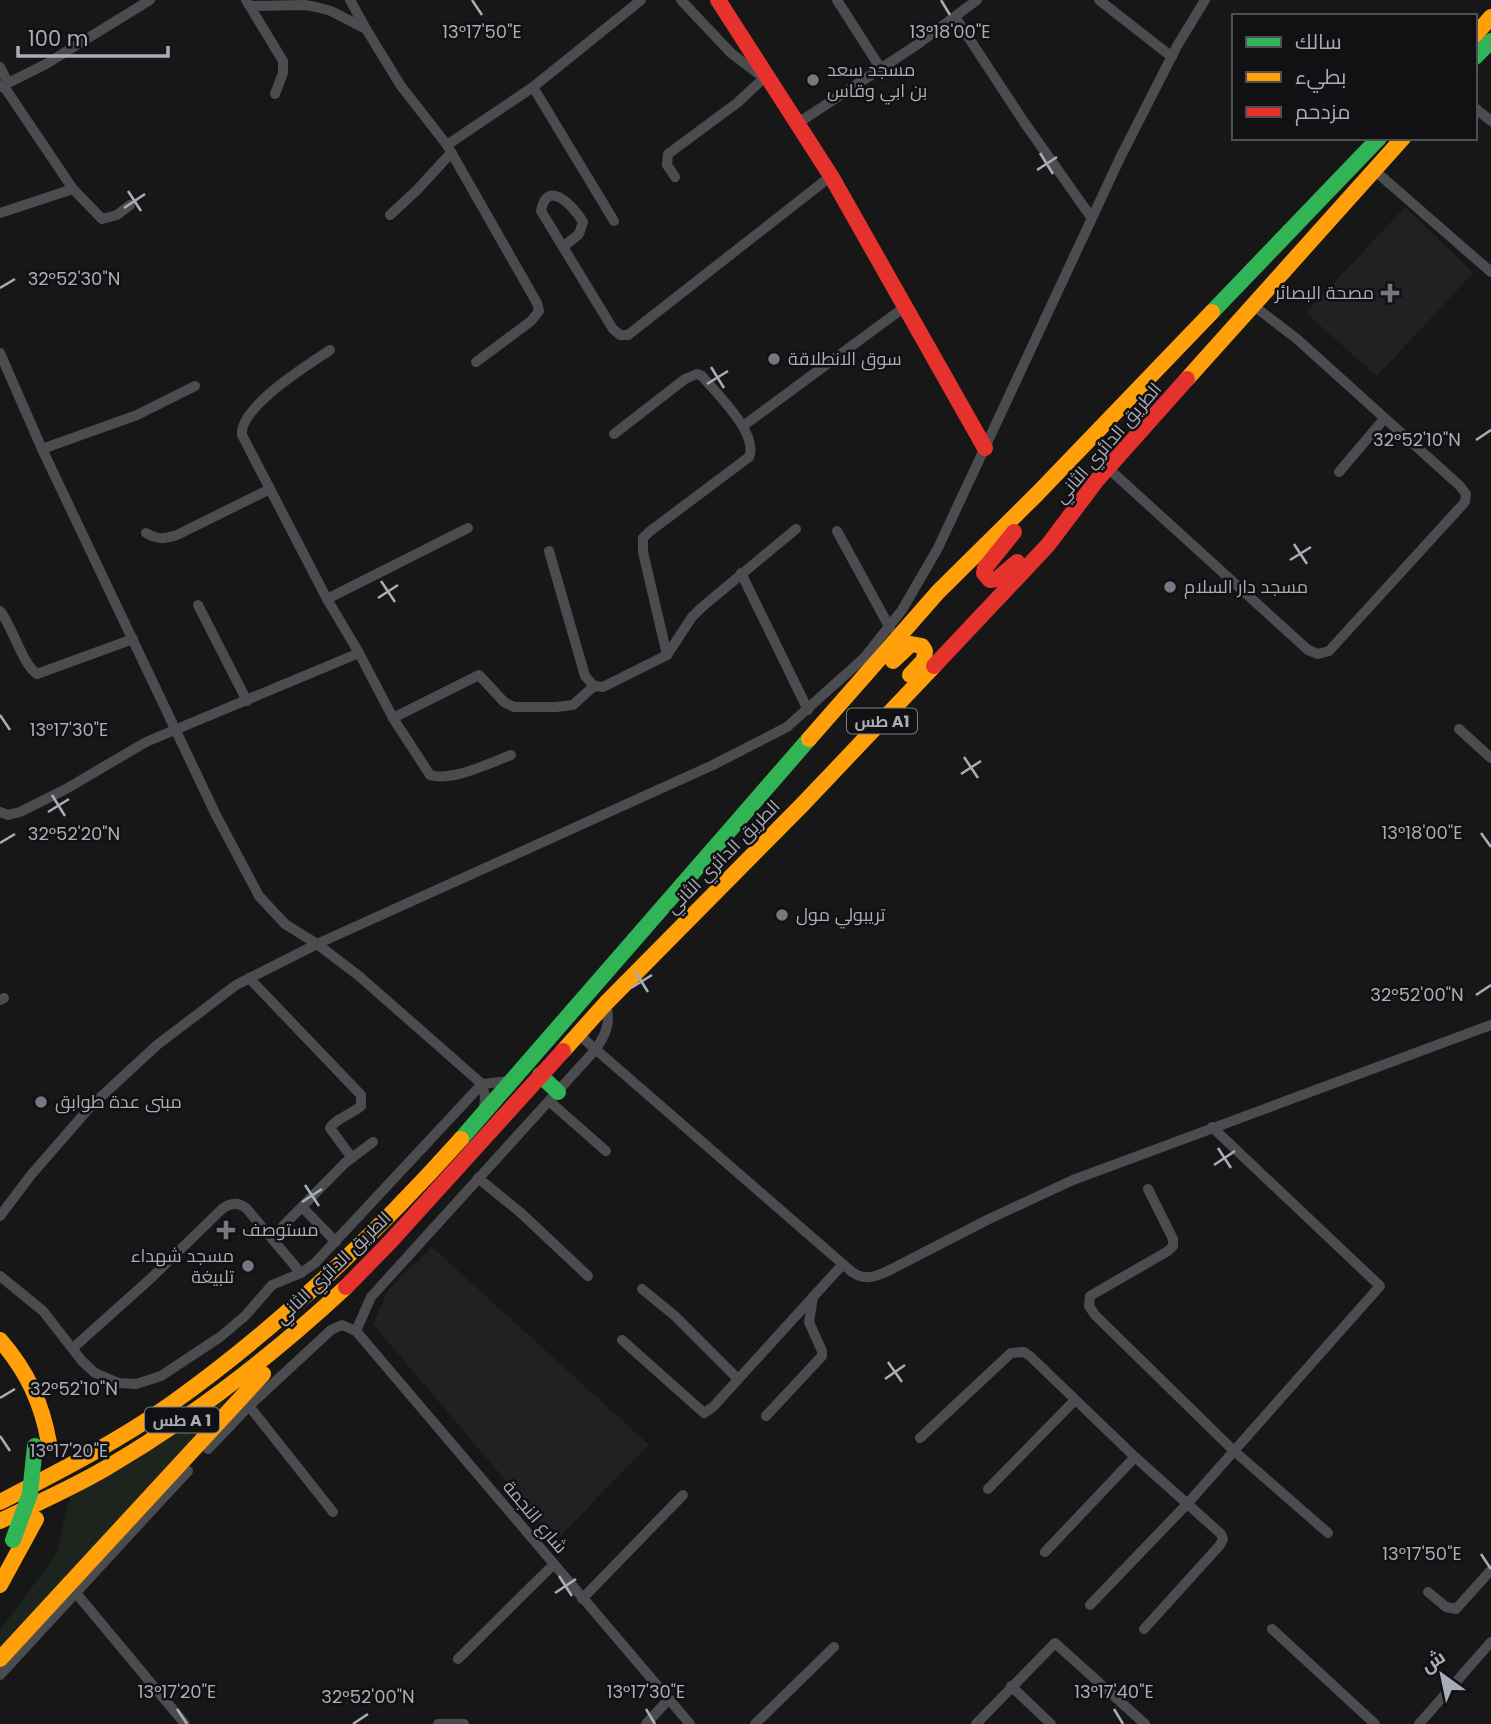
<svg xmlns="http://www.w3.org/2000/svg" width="1491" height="1724" viewBox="0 0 1491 1724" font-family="Poppins,Cairo,sans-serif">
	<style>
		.built { fill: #212123 }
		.green { fill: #1d241e }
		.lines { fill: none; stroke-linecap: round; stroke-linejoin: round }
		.street { stroke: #4b4c50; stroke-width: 10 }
		.fast { stroke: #30b455; stroke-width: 16 }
		.slow { stroke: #ff9f0a; stroke-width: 16 }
		.jam { stroke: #e5322d; stroke-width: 16 }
		.fast-bridge { stroke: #30b455; stroke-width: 16 }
		.ticks { fill: none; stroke: #a8adb8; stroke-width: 2.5 }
		.poi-dot { fill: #757880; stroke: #111113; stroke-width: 2.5 }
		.labels { text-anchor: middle; stroke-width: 5; stroke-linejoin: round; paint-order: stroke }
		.shield { fill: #111113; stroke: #7b7e86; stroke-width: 2 }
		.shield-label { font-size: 16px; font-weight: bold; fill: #a8adb8 }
		.poi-label { font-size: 18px; fill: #a8adb8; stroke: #111113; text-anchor: start }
		.street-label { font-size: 18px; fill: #a8adb8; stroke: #111113 }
		.ticks-label { font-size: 18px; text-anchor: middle; fill: #a8adb8; stroke: #111113; stroke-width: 5; stroke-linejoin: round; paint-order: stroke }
	</style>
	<rect width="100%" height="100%" fill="#171717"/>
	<g class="built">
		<polygon points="1405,207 1473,273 1377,376 1306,313"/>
		<polygon points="432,1247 649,1445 556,1540 373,1324 388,1290"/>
	</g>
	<polygon class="green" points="230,1397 0,1649 0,1630 56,1555 70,1497"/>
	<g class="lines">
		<g class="street">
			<polyline points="246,0 283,61 283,73 275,94"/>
			<polyline points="350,0 366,29"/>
			<polyline points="681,0 731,53 765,79"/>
			<polyline points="837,0 881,69"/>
			<polyline points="1099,0 1172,57"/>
			<polyline points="250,6 305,5 316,7 331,11 366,29 401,86 447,145 537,303 539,311 531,321 476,362"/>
			<polyline points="955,17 1024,122 1091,217"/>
			<polyline points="0,67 8,83"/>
			<polyline points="0,87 46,64 150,0"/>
			<polyline points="533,87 614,221"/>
			<polyline points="1475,108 1491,121"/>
			<polyline points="798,123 918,44 977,0"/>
			<polyline points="447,145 533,87 641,0"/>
			<polyline points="1374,170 1491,272"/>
			<polyline points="675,177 667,165 668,154 737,103 764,78"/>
			<polyline points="73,189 102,219 117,215 130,205"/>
			<polyline points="0,213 73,189 3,85"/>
			<polyline points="390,215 417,190 451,153"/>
			<path d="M563,247L579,234L583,222C575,208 547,177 541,211L613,329L620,335H628L831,176"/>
			<path d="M330,350C308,365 239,407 242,435L327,599L359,653L393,718L430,775C451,782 490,763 511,755"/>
			<polyline points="0,353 42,449 216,815 259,896 285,924 317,944 359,976 482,1084 485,1096 484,1111"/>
			<polyline points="743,426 906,306"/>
			<path d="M614,434L685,379L697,374L702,376C717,394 759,434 749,457L649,532L643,538V552L667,655"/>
			<polyline points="42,449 137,415 195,386"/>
			<polyline points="1109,469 1308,650 1318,654 1329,651 1465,502 1466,494 1460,486 1297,339 1254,306"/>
			<polyline points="1339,472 1384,419"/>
			<polyline points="837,531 890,628"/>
			<path d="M146,533C158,540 164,539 177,535L270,489"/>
			<polyline points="549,551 585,676 594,686 603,687 667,655 692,617 701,608 796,529"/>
			<polyline points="741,573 808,710"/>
			<polyline points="327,599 468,528"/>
			<polyline points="198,605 247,701"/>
			<path d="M0,611C13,627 22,664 37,674L133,639"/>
			<polyline points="393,718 479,675 504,702 514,707 556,707 573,705 594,686"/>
			<polyline points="1459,729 1491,758"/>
			<polyline points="0,812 8,815 20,812 66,789 146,742 359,653"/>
			<path d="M249,978L361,1095V1106C352,1114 335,1119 330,1128L352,1158"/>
			<polyline points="0,1000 4,998"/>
			<path d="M578,1034L852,1272C865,1281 873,1277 886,1272L989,1219L1073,1180L1491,1025"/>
			<polyline points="549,1101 606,1151"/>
			<polyline points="478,1178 521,1213 588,1276"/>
			<polyline points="1148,1189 1173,1239 1173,1246 1168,1251 1090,1296 1089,1306 1095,1315 1233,1450 1328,1533"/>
			<polyline points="302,1207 336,1242"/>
			<polyline points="0,1216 31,1175 91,1106 157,1045 236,985 317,944 713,765 787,727 864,658 902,610 938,548 1120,158 1177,46 1205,0"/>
			<polyline points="283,1226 345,1163 373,1142"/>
			<polyline points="0,1276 43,1311 82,1361 95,1373 119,1383 136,1384 161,1376 220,1337 245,1316 272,1285 301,1273 315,1263 482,1084 510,1081"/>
			<polyline points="642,1289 675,1316 738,1379"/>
			<path d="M356,1331L371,1297L596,1049C606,1034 611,1023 606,1004"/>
			<polyline points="622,1340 704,1413 713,1407 843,1264"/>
			<path d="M73,1348L149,1280L222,1209C230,1203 238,1202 246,1208L301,1273"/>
			<polyline points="249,1406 333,1512"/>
			<polyline points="766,1416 822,1356 822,1351 809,1322 813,1297"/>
			<polyline points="920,1438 1011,1353 1024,1352 1031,1357 1135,1457 1221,1534 1223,1539 1220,1545 1144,1629"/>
			<polyline points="208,1449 249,1406 331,1330 342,1325 356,1331 690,1724"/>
			<polyline points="988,1489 1075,1400"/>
			<polyline points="1045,1552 1135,1457"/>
			<polyline points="1428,1592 1446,1607 1456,1609 1491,1570"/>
			<polyline points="76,1593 185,1724"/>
			<polyline points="582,1599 683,1495"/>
			<polyline points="1090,1605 1187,1504 1380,1286 1212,1127"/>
			<polyline points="1272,1629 1375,1724"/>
			<polyline points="458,1659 553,1565"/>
			<polyline points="0,1675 188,1471"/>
			<polyline points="1011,1686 1051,1724"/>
			<polyline points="438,1724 464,1724"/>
			<polyline points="646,1724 669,1699"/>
			<polyline points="755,1724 834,1647"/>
			<polyline points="976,1724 1055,1643 1145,1724"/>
			<polyline points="1419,1724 1491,1642"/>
		</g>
		<g class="fast">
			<polyline points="1475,57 1491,41"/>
			<polyline points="1212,312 1379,138"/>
			<polyline points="540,1075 558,1092"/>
			<polyline points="461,1139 809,739"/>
		</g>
		<g class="slow">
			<polyline points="1475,35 1491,17"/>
			<polyline points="1187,379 1403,138"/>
			<polyline points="893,661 911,644 922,646 925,651 924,660 910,675"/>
			<polyline points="809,739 938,592 1037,494 1212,312"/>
			<polyline points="563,1051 606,1003 801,806 934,666"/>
			<path d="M0,1340C27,1371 42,1403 49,1443"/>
			<path d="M0,1502C58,1472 117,1442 171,1404C278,1328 374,1236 461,1139"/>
			<path d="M0,1521C35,1504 72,1488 106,1468C193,1417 272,1356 346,1287"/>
			<polyline points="0,1585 36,1519"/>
			<polyline points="0,1659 263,1374"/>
		</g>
		<g class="jam">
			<polyline points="718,0 831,176 985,448"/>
			<polyline points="1014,532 985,568 984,573 990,580 997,579 1017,562"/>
			<polyline points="934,666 1048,545 1097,480 1187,379"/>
			<polyline points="346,1287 390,1242 563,1051"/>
		</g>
		<polyline class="fast-bridge" points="13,1540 30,1494 35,1446"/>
	</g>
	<path class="ticks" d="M472,0L482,15M941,0L950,15M1040,153L1053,174M1037,170L1057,157M128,191L141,211M124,208L145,194M0,288L15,279M711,367L724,388M707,384L728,371M1476,440L1491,430M1294,544L1307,564M1290,560L1311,547M381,581L395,602M378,598L398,585M0,715L10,730M964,757L978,778M961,774L981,761M52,795L65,816M48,812L69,799M1481,833L1491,847M0,843L15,834M635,971L648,992M631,988L652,975M1476,995L1491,985M1218,1148L1231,1168M1214,1165L1235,1151M305,1185L319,1206M302,1202L322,1189M888,1362L902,1382M885,1379L905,1365M0,1398L15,1389M0,1436L10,1451M1481,1554L1491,1569M559,1576L572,1596M555,1593L576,1579M177,1709L187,1724M646,1709L655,1724M1114,1709L1123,1724M353,1724L368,1714"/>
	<g class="poi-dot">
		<circle cx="813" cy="80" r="7"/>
		<path d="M1386.5 282.5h7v7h7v7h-7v7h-7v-7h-7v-7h7z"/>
		<circle cx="774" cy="359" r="7"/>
		<circle cx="1170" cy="587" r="7"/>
		<circle cx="782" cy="915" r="7"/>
		<circle cx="41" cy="1102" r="7"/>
		<path d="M222.5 1219.5h7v7h7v7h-7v7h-7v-7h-7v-7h7z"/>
		<circle cx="248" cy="1266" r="7"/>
	</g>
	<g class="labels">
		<g class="shield">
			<rect x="847" y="708.5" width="70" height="25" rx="5"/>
			<rect x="145" y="1407.5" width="74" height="25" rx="5"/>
		</g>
		<g class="shield-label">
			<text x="882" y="727">طس A1</text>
			<text x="182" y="1426">طس A 1</text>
		</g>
		<g class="poi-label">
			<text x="827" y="76">مسجد سعد<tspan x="827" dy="21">بن ابي وقاس</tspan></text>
			<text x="1374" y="299" text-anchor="end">مصحة البصائر</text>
			<text x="788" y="365">سوق الانطلاقة</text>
			<text x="1184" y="593">مسجد دار السلام</text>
			<text x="796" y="921">تريبولي مول</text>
			<text x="55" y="1108">مبنى عدة طوابق</text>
			<text x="242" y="1236">مستوصف</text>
			<text x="234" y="1262" text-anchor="end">مسجد شهداء<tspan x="234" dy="21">تلبيغة</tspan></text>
		</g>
		<g class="street-label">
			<text transform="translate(1108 443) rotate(-49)" y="6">الطريق الدائري الثاني</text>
			<text transform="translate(723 857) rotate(-45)" y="6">الطريق الدائري الثاني</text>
			<text transform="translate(333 1268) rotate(-44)" y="6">الطريق الدائري الثاني</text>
			<text transform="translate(535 1517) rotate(50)" y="6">شارع النجمة</text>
		</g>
	</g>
	<g class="ticks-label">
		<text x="482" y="38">13°17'50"E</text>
		<text x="950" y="38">13°18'00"E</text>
		<text x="74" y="285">32°52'30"N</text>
		<text x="1417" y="446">32°52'10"N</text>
		<text x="69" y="736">13°17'30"E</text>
		<text x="1422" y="839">13°18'00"E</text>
		<text x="74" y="840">32°52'20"N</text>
		<text x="1417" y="1001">32°52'00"N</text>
		<text x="74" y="1395">32°52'10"N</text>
		<text x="69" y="1457">13°17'20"E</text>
		<text x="1422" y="1560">13°17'50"E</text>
		<text x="177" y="1698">13°17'20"E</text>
		<text x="646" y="1698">13°17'30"E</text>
		<text x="1114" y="1698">13°17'40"E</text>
		<text x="368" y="1703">32°52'00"N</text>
	</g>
	<rect x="1232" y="14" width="245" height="126" fill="#111113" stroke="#4d4f55" stroke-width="2"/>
	<rect x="1246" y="37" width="35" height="10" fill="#30b455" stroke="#4d4f55" stroke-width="2"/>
	<text x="1295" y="49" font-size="21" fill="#a8adb8">سالك</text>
	<rect x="1246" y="72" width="35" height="10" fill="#ff9f0a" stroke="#4d4f55" stroke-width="2"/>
	<text x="1295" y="84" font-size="21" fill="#a8adb8">بطيء</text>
	<rect x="1246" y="107" width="35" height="10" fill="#e5322d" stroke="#4d4f55" stroke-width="2"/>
	<text x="1295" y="119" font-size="21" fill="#a8adb8">مزدحم</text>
	<g transform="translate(1442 1675) rotate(327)" stroke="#111113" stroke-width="5" paint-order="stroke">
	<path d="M0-5L12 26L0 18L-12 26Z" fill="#a8adb8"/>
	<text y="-10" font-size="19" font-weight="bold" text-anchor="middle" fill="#a8adb8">ش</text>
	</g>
	<path d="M18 46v10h150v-10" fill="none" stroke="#a8adb8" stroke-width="3.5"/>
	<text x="28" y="46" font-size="21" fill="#a8adb8" stroke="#111113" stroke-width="5" paint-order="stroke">100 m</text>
</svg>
